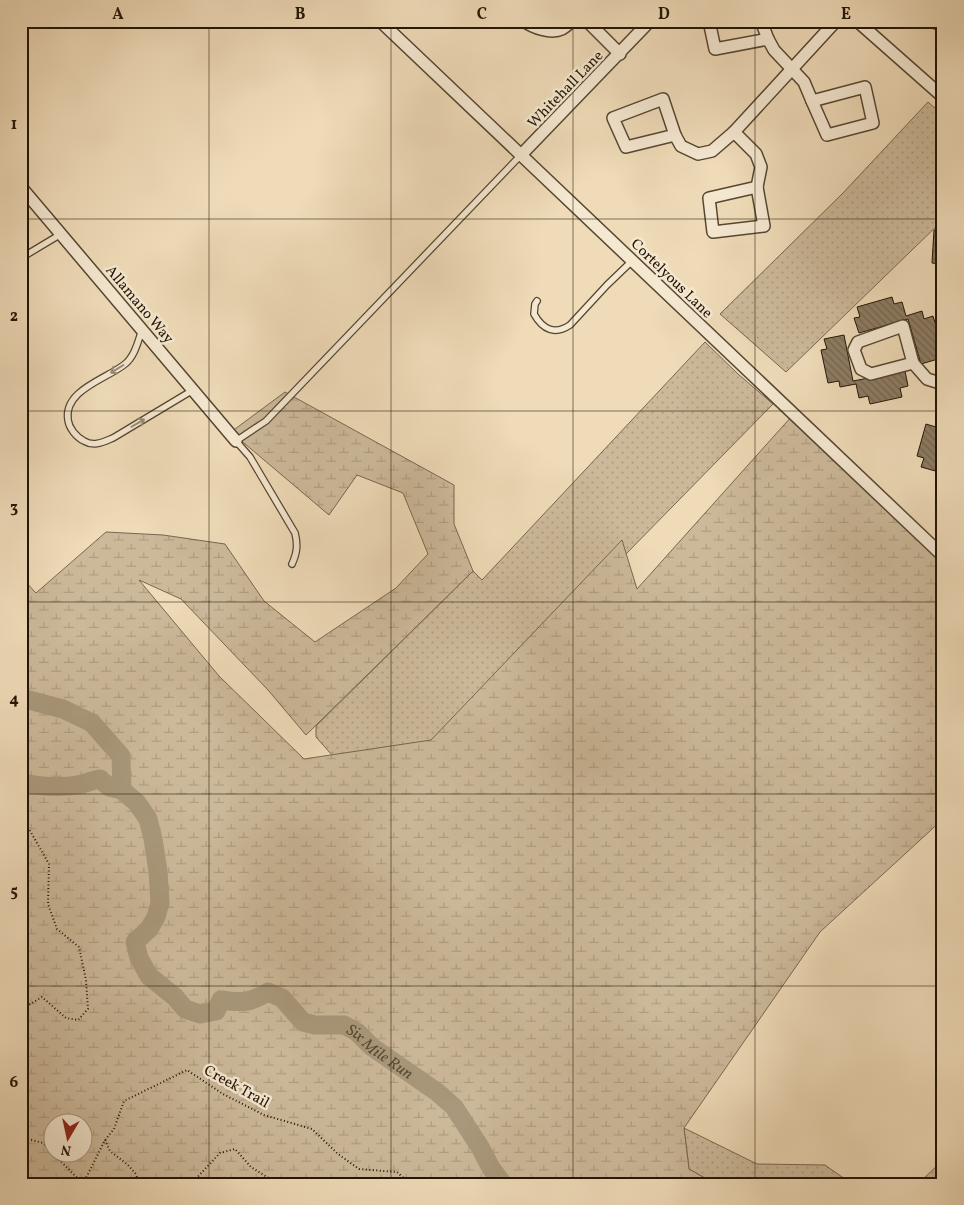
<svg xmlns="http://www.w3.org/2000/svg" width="964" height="1205" viewBox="0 0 964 1205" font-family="Vollkorn,serif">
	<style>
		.grass { fill: url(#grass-dots); stroke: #776750 }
		.wetland { fill: url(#wetland-marsh); stroke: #776750; fill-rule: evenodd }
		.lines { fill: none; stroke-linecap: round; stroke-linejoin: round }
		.river { stroke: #a9987b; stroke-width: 19 }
		.building { fill: url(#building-back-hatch); stroke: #221506 }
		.lane-casing { stroke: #554632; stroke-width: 8 }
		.street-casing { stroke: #554632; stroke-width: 14 }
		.path { stroke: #221506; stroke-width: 2; stroke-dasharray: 1 2.5; stroke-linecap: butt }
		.lane { stroke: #f5e8d1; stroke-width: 5.5 }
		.street { stroke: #f5e8d1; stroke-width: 11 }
		.oneway { stroke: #968976 }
		.grid { fill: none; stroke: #221506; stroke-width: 1; stroke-opacity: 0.55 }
		.labels { text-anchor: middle; stroke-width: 5; stroke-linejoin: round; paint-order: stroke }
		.street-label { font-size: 15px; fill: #221506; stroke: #f5e8d1 }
		.water-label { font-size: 16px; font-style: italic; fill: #584935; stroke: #f5e8d1 }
		.neatline { fill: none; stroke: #221506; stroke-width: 2 }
		.grid-label { font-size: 16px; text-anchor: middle; font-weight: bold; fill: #221506 }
	</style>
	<defs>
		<pattern id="grass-dots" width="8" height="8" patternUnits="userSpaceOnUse" patternTransform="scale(1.25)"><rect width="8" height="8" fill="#ccb99a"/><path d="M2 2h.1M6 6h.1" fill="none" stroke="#af9e83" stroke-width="1.8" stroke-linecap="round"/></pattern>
		<pattern id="wetland-marsh" width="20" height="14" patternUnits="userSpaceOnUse" patternTransform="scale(1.25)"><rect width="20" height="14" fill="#ccb99a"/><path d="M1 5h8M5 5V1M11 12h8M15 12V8" fill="none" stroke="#af9e83"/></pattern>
		<pattern id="building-back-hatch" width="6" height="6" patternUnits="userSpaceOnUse" patternTransform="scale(1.25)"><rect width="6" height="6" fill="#8d7c63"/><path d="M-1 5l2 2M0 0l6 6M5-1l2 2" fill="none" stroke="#736450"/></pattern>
	</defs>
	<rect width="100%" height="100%" fill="#efdbb8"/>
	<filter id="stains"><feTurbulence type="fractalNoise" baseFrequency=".004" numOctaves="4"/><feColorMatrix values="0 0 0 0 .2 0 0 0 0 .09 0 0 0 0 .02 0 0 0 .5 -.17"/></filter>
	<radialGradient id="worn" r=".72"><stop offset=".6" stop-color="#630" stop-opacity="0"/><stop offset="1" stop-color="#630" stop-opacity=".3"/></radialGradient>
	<g class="grass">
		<polygon points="928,102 943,115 943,220 786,372 720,314 843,193"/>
		<polygon points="705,342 738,374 773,404 378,807 316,737 316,726 473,571 482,580"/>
		<polygon points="684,1128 757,1164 825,1165 852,1184 718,1184 710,1181 689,1169"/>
		<polygon points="943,1160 943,1184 918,1184"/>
	</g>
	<path class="wetland" d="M285,392L454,485V524L473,571L306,735L268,690L181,599L139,580L219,676L304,759L431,740L622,540L637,589L792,416L943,559V819L820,932L684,1128L689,1169L710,1181L718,1184H21V577L36,593L106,532L163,535L225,544L264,601L315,642L396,588L428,554L403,493L357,475L329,515L231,432ZM52,1122H82V1152H52Z"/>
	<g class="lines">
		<g class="river">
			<polyline points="21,698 63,709 92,723 121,756 122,790"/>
			<path id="s1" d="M21,783C38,786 60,788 77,785C85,784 92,780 100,779L109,787L122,790L137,803L148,819L153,839L158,871L160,903L156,917L149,929L135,942L139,958L149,976L175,997L185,1009L200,1014L216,1011L221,1000C242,1003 250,1003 268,992L282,998L303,1022L315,1025H344L357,1032L372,1047L437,1092L454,1107L480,1147L491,1168L503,1184"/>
		</g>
	</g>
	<g class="building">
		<polygon points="943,221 943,272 941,272 941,264 932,263 934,230 942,231"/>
		<polygon points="892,297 894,304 902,302 906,316 922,311 924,319 933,316 943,349 936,351 938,359 921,364 908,319 859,333 854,318 860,317 857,307"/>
		<polygon points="844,335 853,381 905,371 908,386 900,388 902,397 870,404 868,396 859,398 856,384 840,387 839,381 828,383 821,350 827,349 824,339"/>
		<polygon points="938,419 943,421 943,458 939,472 921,467 924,458 917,456 926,424 936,427"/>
	</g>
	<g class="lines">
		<defs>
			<g id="lane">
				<polyline points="21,258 61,234"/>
				<path d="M537,301L535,304L534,314C543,330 555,335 570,325L607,285L632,261"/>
				<path d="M142,330C138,341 135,356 125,364C107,379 63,390 68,420C69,428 76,437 84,441C94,447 103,442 113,438L193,390"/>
				<path d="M292,564C297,553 298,545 295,533L250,457L236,441L266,421L521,155"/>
			</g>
			<g id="street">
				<polyline points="380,21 943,556"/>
				<path d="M524,21C533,28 551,34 562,29C565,27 569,24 571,21"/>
				<polyline points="587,21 620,54"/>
				<polyline points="709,21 715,49 768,39 761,21"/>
				<polyline points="857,21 943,97"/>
				<polyline points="936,21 936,23 941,21"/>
				<polyline points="768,39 774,50 804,82 812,101"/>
				<polygon points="865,87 873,123 827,135 812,101"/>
				<polygon points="663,99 675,135 626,147 613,118"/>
				<polyline points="734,132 756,154 761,167 757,187"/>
				<polyline points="675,135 681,146 698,154 712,151 734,132 836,21"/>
				<polyline points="521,155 650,21"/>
				<polyline points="21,187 236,441"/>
				<polygon points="757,187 764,226 713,232 709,198"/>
				<polygon points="903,326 913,363 871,374 861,369 854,350 858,342"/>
				<polyline points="913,363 927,379 943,384"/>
			</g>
		</defs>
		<use href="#lane" class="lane-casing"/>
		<use href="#street" class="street-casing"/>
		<g class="path">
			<polyline points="21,815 49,864 48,904 57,929 79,947 86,980 88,1009 78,1020 66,1018 42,997 27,1006 21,1028"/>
			<polyline points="21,1137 43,1143 83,1184 105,1140 114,1129 124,1101 187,1070 223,1094 264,1115 312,1129 338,1154 359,1169 397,1172 410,1184"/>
			<polyline points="105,1140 110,1151 128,1165 135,1173 140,1184"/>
			<polyline points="191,1184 220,1153 235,1149 251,1167 278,1184"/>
		</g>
		<use href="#lane" class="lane"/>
		<use href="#street" class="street"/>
	</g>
	<defs><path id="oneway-shaft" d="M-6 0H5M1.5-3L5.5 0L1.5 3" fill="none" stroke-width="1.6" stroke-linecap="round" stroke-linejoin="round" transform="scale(1.25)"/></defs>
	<g class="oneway">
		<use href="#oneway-shaft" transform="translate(117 369) rotate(148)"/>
		<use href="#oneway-shaft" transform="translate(138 423) rotate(-30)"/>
	</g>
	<path class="grid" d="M209,21V1184M391,21V1184M573,21V1184M755,21V1184M21,219H943M21,411H943M21,602H943M21,794H943M21,986H943"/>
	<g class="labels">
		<g class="street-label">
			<text transform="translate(565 89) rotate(-46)" y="5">Whitehall Lane</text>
			<text transform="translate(672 278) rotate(44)" y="5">Cortelyous Lane</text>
			<text transform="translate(140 304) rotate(50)" y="5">Allamano Way</text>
			<text transform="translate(237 1086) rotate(29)" y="5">Creek Trail</text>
		</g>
		<g class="water-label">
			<text dy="6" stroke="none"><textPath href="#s1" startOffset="590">Six Mile Run</textPath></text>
		</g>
	</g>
	<rect width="964" height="1205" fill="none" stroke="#efdbb8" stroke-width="55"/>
	<g transform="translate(68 1138) rotate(189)"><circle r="24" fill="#f5e8d1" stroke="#a19480"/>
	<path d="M0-4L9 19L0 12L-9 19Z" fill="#8f2418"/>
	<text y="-8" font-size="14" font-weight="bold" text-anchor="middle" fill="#221506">N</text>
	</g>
	<rect x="28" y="28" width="908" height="1150" class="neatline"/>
	<g class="grid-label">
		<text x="118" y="19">A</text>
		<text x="300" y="19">B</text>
		<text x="482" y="19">C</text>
		<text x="664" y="19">D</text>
		<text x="846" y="19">E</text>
		<text x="14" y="129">1</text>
		<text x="14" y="321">2</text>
		<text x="14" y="512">3</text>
		<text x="14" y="704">4</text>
		<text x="14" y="896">5</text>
		<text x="14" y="1087">6</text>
	</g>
	<rect width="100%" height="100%" filter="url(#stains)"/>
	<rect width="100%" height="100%" fill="url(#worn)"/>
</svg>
